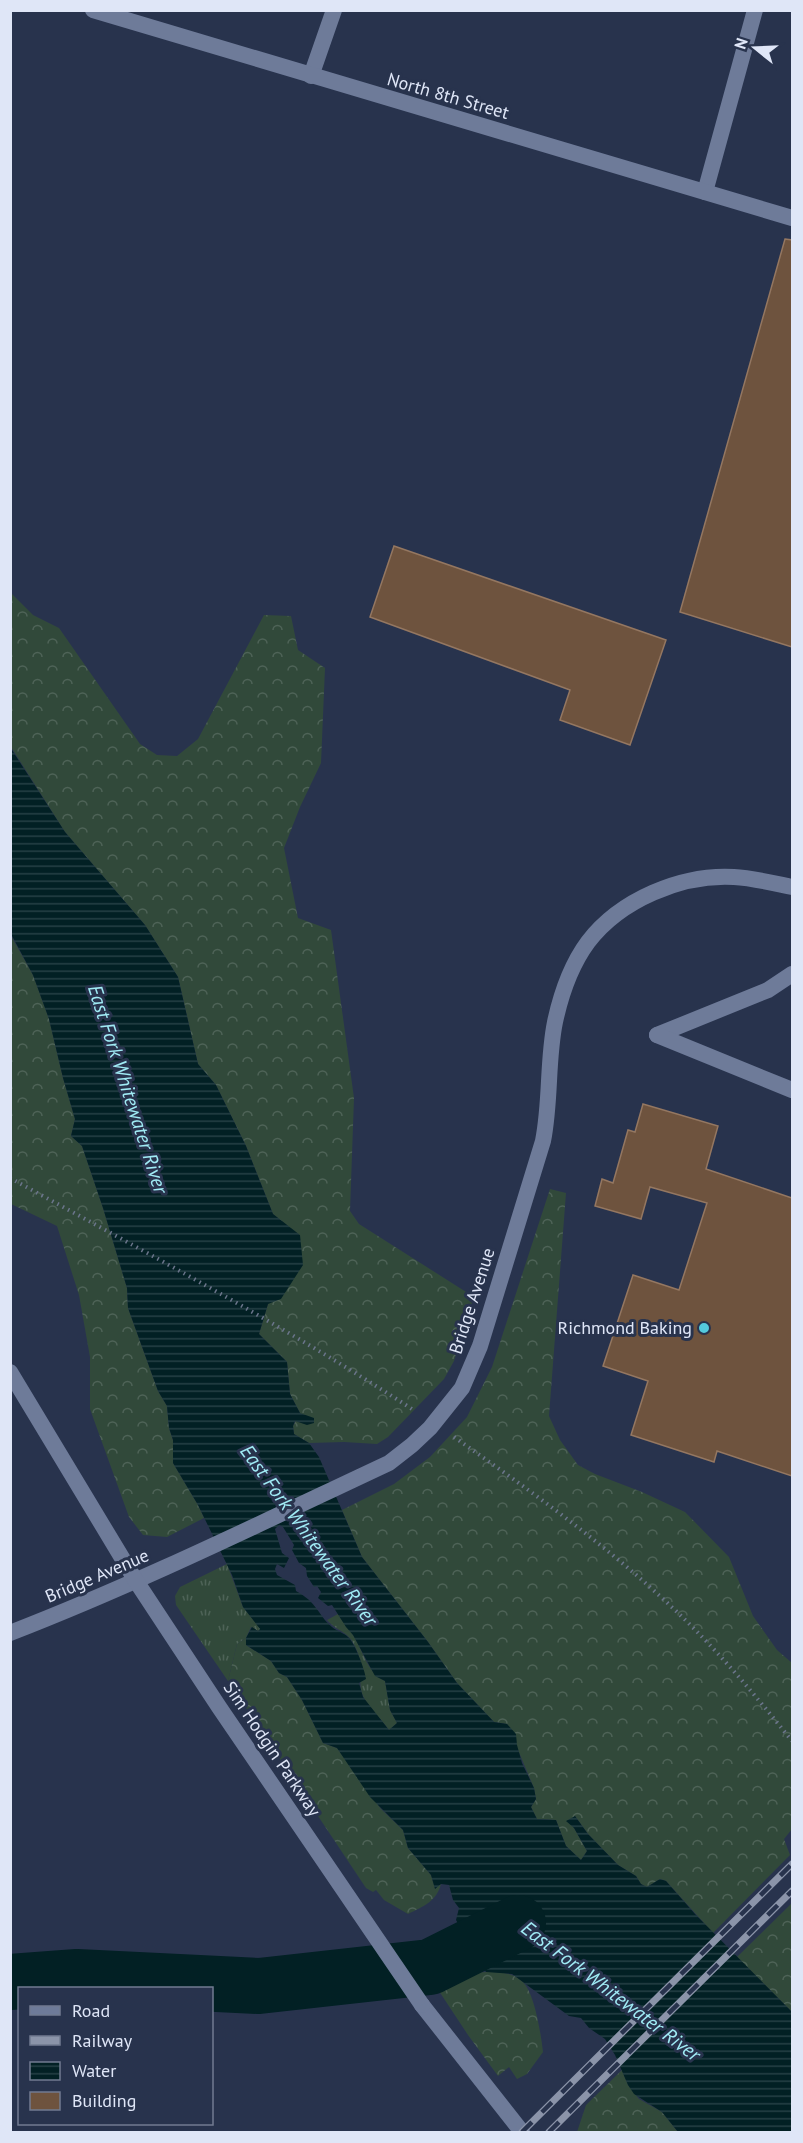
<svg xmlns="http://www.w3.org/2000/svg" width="803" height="2143" viewBox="0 0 803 2143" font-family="'PT Sans',sans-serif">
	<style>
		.grass { fill: url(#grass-tufts) }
		.forest { fill: url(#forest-crowns) }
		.water { fill: url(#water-rules); fill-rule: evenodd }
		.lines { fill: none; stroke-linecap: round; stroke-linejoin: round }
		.river { stroke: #022024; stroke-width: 56 }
		.building { fill: #6e533e; stroke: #947761; stroke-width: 1.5 }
		.path { stroke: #6b758b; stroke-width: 4; stroke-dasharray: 1.5 4.5; stroke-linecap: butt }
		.service { stroke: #6e7b99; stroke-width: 16 }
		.minor { stroke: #6e7b99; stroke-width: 16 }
		.tertiary { stroke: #6e7b99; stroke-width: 16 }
		.rail-casing { stroke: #8b94a9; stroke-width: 7 }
		.rail { stroke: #28334d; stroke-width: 4.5; stroke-dasharray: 14; stroke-linecap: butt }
		.poi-dot { fill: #54cadd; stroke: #28334d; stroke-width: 2 }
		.labels { text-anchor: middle; stroke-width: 6; stroke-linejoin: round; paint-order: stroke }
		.street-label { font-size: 18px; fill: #dfe6f7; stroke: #28334d }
		.poi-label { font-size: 18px; fill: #dfe6f7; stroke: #28334d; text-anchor: end }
		.water-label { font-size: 20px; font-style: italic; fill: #a0ebf5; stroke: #28334d }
	</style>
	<defs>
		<pattern id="grass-tufts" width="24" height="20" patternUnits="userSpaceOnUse" patternTransform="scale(1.5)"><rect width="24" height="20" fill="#31493a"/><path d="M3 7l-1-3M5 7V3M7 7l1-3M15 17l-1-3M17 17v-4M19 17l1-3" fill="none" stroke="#4e6357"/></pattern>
		<pattern id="forest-crowns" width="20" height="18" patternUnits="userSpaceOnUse" patternTransform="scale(1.5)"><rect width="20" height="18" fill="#31493a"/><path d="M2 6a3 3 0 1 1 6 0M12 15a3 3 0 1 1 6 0" fill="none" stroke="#4e6357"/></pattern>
		<pattern id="water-rules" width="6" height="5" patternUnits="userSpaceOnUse" patternTransform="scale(1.5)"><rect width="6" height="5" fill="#022024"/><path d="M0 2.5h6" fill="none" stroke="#264045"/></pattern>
	</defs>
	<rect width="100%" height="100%" fill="#28334d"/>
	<g class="grass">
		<polygon points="227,1564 243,1607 261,1629 258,1631 251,1627 246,1638 237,1644 228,1681 176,1605 175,1596 180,1587"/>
		<path d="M338,1614C343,1623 350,1629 355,1638C364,1654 368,1673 385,1681L390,1710L397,1723L389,1730C381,1718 369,1709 363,1696C358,1684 362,1675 361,1663C359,1656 356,1647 352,1641C347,1632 334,1629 327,1620Z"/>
	</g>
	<g class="forest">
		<polygon points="10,592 33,615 59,628 140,744 157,755 177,756 198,739 264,615 291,616 298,650 325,668 321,763 300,807 284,848 298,918 331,930 354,1098 350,1211 359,1224 474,1297 454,1361 444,1379 388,1437 377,1444 344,1442 309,1443 294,1434 293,1426 300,1413 290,1394 287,1362 259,1334 268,1304 300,1236 273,1214 246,1146 216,1085 198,1064 178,977 145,925 65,832 11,747"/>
		<polygon points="10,934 33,975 49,1019 63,1078 75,1119 71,1136 82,1146 103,1208 127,1288 128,1308 158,1391 167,1406 169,1428 173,1440 173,1463 198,1505 204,1518 167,1537 143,1535 129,1517 90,1409 90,1357 79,1295 57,1226 11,1204"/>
		<polygon points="550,1189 566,1193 549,1416 560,1440 578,1465 595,1474 642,1492 685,1512 729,1557 753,1616 777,1650 792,1663 792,1829 784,1839 790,1855 713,1933 666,1881 660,1879 647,1887 641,1884 636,1876 618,1865 588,1834 575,1816 574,1828 587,1851 581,1860 566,1846 556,1820 537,1819 531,1807 536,1799 534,1788 507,1724 494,1722 457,1683 428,1642 362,1557 342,1510 394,1484 430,1457 467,1417 492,1367"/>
		<path d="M246,1638V1645L271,1661L279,1673L287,1677L302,1700L323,1743L337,1748L381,1809L403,1830L408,1848L431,1875L435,1888L441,1884C436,1902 424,1906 408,1914L384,1900L376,1890L373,1892L366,1888L228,1681L237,1644Z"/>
		<polygon points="792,1903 792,2012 737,1957"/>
		<path d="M486,1972C499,1972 512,1972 522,1981C535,1993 541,2035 543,2052L527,2074L517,2079L509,2067L498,2076L468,2035L433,1982L446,1975Z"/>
		<polygon points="622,2070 628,2085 639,2099 662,2112 678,2132 577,2132 586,2105"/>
	</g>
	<path class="water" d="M10,747L65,832L145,925L178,977L198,1064L216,1085L246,1146L273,1214L300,1235L303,1265L281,1299L268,1304L259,1334L287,1362L290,1394L300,1413L314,1418V1423L307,1425L295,1421L293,1426L294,1434L309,1443L319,1457L362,1557L428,1642L457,1683L494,1722L507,1724L516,1734L517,1745L522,1763L534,1788L536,1799L531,1807L537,1819L556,1820L566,1846L581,1860L587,1851L574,1828L566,1821L575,1816L588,1834L618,1865L636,1876L641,1884L647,1887L660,1879L666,1881L695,1914L792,2012V2132H678L662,2112L634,2094L628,2085L615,2055L605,2039L589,2028L581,2018L569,2016L512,1974L486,1972L456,1920L459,1908L453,1900L449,1885L441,1884L435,1889L431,1875L408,1848L403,1830L370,1797L337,1748L323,1743L302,1700L287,1677L279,1673L271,1661L246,1645V1638L252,1627L258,1631L260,1629L243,1607L232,1575L198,1505L173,1463V1440L169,1428L167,1406L158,1391L128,1308L127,1288L103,1208L82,1146L71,1136L75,1119L63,1078L49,1019L33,975L11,934ZM279,1525L283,1527L294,1545L292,1550L299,1563L306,1568L307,1576L314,1587L317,1586L321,1592L318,1598L328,1606L332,1605L346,1627L353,1635L375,1676L385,1681L390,1710L397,1723L389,1730L363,1697L359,1683L366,1679C365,1670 355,1643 348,1637C344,1633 337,1631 332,1627C317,1614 318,1603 296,1591L295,1585L277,1575L275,1569L277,1564L284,1568L289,1558L282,1553L275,1529Z"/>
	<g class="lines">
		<polyline class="river" points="10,1982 77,1977 259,1986 430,1967 518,1923"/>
	</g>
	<g class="building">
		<polygon points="785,239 792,240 792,647 680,612"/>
		<polygon points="394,546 666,640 630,745 560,720 570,690 370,617"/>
		<polygon points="643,1104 718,1126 706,1169 792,1198 792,1476 717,1451 714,1462 631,1435 648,1381 603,1366 633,1275 679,1290 707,1203 650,1187 641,1219 595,1206 602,1179 613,1183 628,1130 635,1132"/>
	</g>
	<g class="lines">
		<g class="path">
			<path d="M10,1178C147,1253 285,1326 415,1411"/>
			<path d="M454,1437C531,1491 609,1547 677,1612C719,1652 756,1696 792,1741"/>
		</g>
		<g class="service">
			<polyline points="311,76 334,10"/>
			<polyline points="705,192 755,10"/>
			<polyline points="657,1035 768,990 792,974"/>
			<polyline points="657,1035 792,1090"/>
		</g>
		<g class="minor">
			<polyline points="93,10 792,218"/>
			<path d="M10,1633C139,1583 263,1522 389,1463L412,1445L430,1428L462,1388L480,1346L543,1141C551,1101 547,1061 555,1022C561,994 571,965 588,942C620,900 681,874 734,877C753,878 773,883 792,887"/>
			<polyline points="422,2005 522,2132"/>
		</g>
		<polyline class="tertiary" points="10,1372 136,1581 219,1707 422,2005"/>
		<defs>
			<g id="rail">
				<polyline points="522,2132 792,1864"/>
				<polyline points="549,2132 792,1891"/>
			</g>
		</defs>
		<use href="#rail" class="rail-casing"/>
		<use href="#rail" class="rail"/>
	</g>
	<circle class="poi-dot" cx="704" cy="1328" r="6"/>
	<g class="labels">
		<g class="street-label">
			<text transform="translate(448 96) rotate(16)" y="6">North 8th Street</text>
			<text transform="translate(472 1301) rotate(-72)" y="6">Bridge Avenue</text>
			<text transform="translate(97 1576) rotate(-23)" y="6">Bridge Avenue</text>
			<text transform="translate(272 1749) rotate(56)" y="6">Sim Hodgin Parkway</text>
		</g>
		<g class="poi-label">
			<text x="692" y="1334">Richmond Baking</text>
		</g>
		<g class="water-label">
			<text transform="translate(128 1089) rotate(72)" y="7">East Fork Whitewater River</text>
			<text transform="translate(309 1535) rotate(54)" y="7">East Fork Whitewater River</text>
			<text transform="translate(611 1991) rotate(37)" y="7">East Fork Whitewater River</text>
		</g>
	</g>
	<rect width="803" height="2143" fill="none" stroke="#dfe6f7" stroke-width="24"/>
	<rect x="18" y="1987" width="195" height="138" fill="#28334d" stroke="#717b91" stroke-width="1.5"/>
	<rect x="30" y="2006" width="30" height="9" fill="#6e7b99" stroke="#717b91" stroke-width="1.5"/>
	<text x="72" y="2017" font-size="18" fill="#dfe6f7">Road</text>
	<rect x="30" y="2036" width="30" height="9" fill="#8b94a9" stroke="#717b91" stroke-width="1.5"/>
	<text x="72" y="2047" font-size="18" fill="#dfe6f7">Railway</text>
	<rect x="30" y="2062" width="30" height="18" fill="url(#water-rules)" stroke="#717b91" stroke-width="1.5"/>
	<text x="72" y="2077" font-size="18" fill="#dfe6f7">Water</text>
	<rect x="30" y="2092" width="30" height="18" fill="#6e533e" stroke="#717b91" stroke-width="1.5"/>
	<text x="72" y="2107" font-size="18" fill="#dfe6f7">Building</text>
	<g transform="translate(755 48) rotate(288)" stroke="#28334d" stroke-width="4.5" paint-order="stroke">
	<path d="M0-4.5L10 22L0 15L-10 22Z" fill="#dfe6f7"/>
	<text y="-9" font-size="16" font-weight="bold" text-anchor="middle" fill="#dfe6f7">N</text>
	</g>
</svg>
